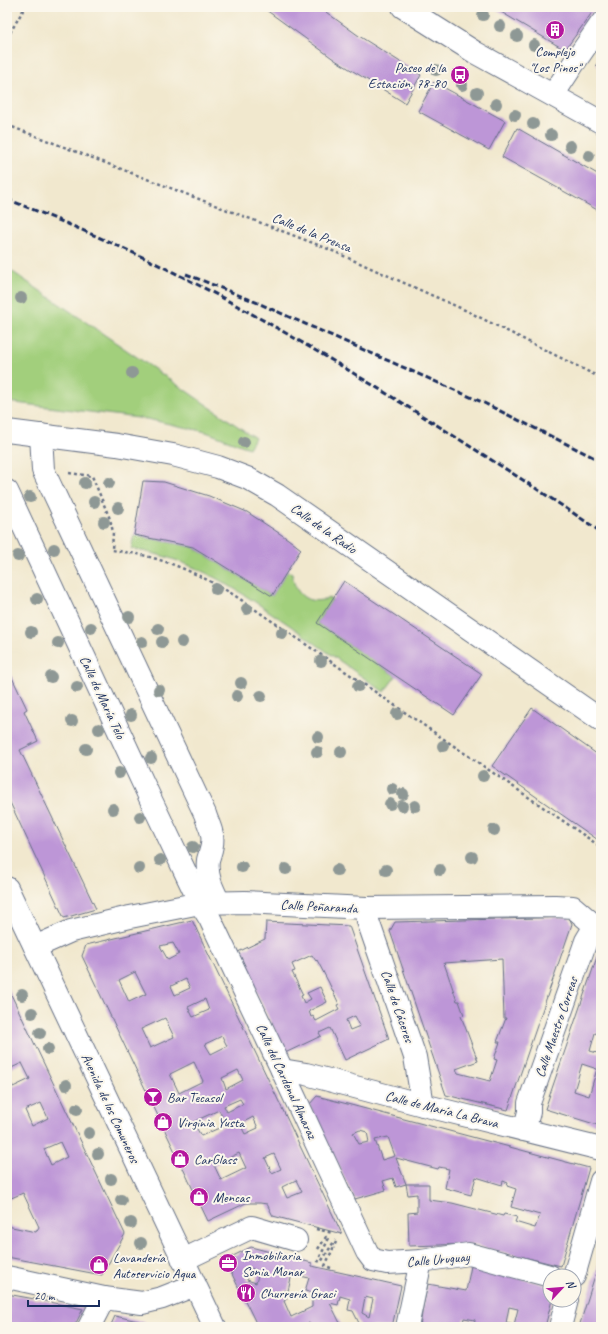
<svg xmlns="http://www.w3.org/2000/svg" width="608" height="1334" viewBox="0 0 608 1334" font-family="Caveat,sans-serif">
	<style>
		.green { fill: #a2cf7c; stroke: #5e7f6d }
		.building { fill: #bd96d7; fill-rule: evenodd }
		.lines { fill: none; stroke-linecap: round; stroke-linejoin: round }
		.minor-casing { stroke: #667085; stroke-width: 24 }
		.primary-casing { stroke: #667085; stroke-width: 24 }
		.path { stroke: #667085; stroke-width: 2.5; stroke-dasharray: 3 3; stroke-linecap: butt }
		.minor { stroke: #fff; stroke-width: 22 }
		.primary { stroke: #fff; stroke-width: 22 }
		.rail { stroke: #1b2f5e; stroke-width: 3; stroke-dasharray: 6 3; stroke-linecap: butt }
		.tree { fill: #8e9895 }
		.labels { text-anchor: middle; stroke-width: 4; stroke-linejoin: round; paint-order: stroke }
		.poi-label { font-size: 14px; fill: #1b2f5e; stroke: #fbf7ec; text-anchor: start }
		.street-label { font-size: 14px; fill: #1b2f5e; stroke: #fbf7ec }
	</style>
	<rect width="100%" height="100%" fill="#fbf7ec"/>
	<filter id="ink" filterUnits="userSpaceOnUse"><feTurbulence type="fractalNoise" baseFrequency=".025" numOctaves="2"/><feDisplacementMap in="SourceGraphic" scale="8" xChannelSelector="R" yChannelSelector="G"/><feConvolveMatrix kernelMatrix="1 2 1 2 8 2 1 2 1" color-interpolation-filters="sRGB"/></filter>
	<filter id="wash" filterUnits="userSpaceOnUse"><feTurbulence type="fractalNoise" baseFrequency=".012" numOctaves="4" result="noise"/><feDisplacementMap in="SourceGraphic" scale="16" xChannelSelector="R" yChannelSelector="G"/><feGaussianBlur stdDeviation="0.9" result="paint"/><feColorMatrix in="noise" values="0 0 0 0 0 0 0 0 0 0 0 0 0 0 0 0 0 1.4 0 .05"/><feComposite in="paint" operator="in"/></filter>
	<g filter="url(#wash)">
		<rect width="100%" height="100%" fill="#f1e8ce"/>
		<g class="green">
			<polygon points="7,268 255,438 249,448 206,432 147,419 7,402"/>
			<path d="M134,535L193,547L272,596L287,571L292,574C295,595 308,606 329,598L332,600L317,623L396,676L384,692C354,671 323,649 292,627C239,591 196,559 131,549Z"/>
		</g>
		<g id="blocks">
			<g class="building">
				<polygon points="262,7 319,7 359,36 421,75 405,103 335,60"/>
				<polygon points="498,7 596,7 565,50 496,9"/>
				<polygon points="601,58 601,68 596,65"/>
				<polygon points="434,82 505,121 489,150 418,111"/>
				<polygon points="517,128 601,176 601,212 502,157"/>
				<polygon points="143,481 164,482 209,496 247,512 288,539 301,549 272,596 193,547 134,535"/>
				<polygon points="344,581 482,674 454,715 317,623"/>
				<polygon points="7,667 27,709 24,711 38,741 20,750 96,909 64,918 7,796"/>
				<polygon points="532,708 601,757 601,842 492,766"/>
				<path d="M569,917L572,924L508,1110L446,1095L390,931L395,922ZM502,959L504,1018H506L497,1042H500L494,1059L497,1060L490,1081L458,1073L456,1069L478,1061L461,1016L464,1015L459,1001H457L444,963Z"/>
				<path d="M192,920L280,1104L342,1234L273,1216L267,1204L260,1203H246L208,1221L82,956L86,945ZM173,943L179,954L168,960L160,946ZM135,972L146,994L129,1002L119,980ZM186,979L190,988L175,995L171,986ZM205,999L209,1010L193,1017L188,1007ZM165,1018L174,1037L150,1048L141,1029ZM222,1036L227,1046L211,1054L205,1044ZM194,1062L203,1081L179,1093L170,1074ZM238,1070L243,1080L226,1089L222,1078ZM240,1099L243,1104L227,1112L224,1106ZM219,1110L226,1125L201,1136L193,1122ZM253,1117L258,1128L245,1134L240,1124ZM239,1153L246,1168L221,1180L214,1165ZM274,1154L281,1169L272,1173L265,1158ZM296,1180L302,1192L287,1198L282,1187Z"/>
				<path d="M266,922L349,926L389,1039L345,1060L330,1028L319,1033L321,1036L285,1053L238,952L265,939ZM312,955L316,961L317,960L329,983L339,1004L337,1005L339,1009L316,1021L313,1016L311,1017L309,1011L327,1002L320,987L307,993L311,999L304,1003L301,996L303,995L292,972L295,971L292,964ZM355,1016L360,1026L350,1030L346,1020Z"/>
				<path d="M598,954H601V1035L595,1033L590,1051L601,1054V1126L545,1109ZM582,1064L597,1069L589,1096L574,1091Z"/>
				<path d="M7,986L125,1234L102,1275L7,1257V1226L36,1232L39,1227L23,1193L9,1199L8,1206H7V1073L13,1087L30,1079L22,1063L7,1070V1038L10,1037L7,1031ZM41,1103L48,1118L32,1126L25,1110ZM60,1142L67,1157L51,1165L44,1149Z"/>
				<path d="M317,1096L589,1168L561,1266L469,1244L409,1246L408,1213L417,1212V1194L408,1195L406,1184L396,1187L393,1178L383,1181L386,1190L355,1199L309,1105ZM360,1130L367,1132L369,1142L359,1144L353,1133ZM388,1137L395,1156L382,1160L375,1140ZM396,1158L438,1169L439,1167L449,1169L445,1188L471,1195L476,1177L502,1185L503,1181L508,1183L507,1186L516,1189L511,1207L540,1215L535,1228L515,1222L517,1217L504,1214L503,1216L452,1203L429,1200V1184H406Z"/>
				<path d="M251,1247L312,1263V1266L401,1286L392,1327H361L353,1311L348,1310L350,1299L340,1296L338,1305L330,1303L342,1327H311L309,1323L299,1327H258L225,1260ZM250,1268L259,1271L256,1283L247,1280ZM292,1274L309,1278L305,1291L316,1294L314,1299H312V1307L291,1317L284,1301L287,1299L284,1294V1290L288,1291ZM365,1297L373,1299L369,1317L362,1313Z"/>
				<polygon points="601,1256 601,1327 579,1327"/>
				<path d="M471,1266L550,1286V1300H552L545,1327H474L475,1320L464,1318L462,1327H420L423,1306L428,1284L466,1291ZM509,1307L518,1309L514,1325L506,1323Z"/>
				<polygon points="7,1294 40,1300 83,1309 74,1327 54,1327 55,1325 44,1323 43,1327 7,1327"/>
				<polygon points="115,1316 161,1326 161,1327 110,1327"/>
			</g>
		</g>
	</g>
	<g filter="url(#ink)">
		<use href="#blocks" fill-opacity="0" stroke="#667085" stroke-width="1"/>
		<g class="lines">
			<defs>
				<g id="minor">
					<polyline points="553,95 574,63 601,24"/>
					<polyline points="7,431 117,445 173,455 218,467 247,478 277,495 601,720"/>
					<path d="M41,435L43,470L205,814C207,821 211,828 212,835C214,845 210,852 208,860C206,876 212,888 219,902"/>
					<polyline points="7,491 151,800 200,903 210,919 282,1070 367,1252 373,1260 387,1263 421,1261 469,1254 550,1276"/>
					<polyline points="366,908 368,921 415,1057 423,1105"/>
					<polyline points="35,947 71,931 130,917 200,903 245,902 366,908 555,906 573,907 601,931"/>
					<polyline points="282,1070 306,1074 423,1105 601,1149"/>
					<polyline points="524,1130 529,1112 529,1103 586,941 595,926"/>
					<polyline points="183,1260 252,1227 296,1240"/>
					<polyline points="574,1276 601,1181"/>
					<polyline points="7,1277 104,1298 142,1303 162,1298 195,1285"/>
					<polyline points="89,1327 104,1298"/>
					<polyline points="407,1327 421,1261"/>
					<polyline points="560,1327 567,1300"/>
				</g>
				<g id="primary">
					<polyline points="403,7 476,53 601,122"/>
					<polyline points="7,888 215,1327"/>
				</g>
			</defs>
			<use href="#minor" class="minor-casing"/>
			<use href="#primary" class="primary-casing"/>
			<g class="path">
				<polyline points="7,38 25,7"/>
				<polyline points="7,125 326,248 467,311 601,378"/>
				<path d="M69,473L92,476L110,519L113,532L112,550C123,552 135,553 146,556C177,564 206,578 234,595L601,847"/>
				<polyline points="316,1229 333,1233"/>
				<polyline points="318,1249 326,1237 329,1238 318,1261 321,1262 335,1240"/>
				<polyline points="331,1268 325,1266 336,1242"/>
			</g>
			<use href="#minor" class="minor"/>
			<use href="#primary" class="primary"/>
			<g class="rail">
				<path d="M7,199C61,221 115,243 167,269C263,317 353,372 443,429C496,463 549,496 601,532"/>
				<polyline points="186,274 251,300 484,403 601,461"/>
			</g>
		</g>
		<g class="tree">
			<circle cx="483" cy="15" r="6"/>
			<circle cx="500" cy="26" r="6"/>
			<circle cx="517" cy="36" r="6"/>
			<circle cx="534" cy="45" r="6"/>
			<circle cx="436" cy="70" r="6"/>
			<circle cx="462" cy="85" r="6"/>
			<circle cx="477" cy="93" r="6"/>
			<circle cx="496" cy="104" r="6"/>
			<circle cx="515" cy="115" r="6"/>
			<circle cx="533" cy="124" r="6"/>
			<circle cx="551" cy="135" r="6"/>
			<circle cx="570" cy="146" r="6"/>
			<circle cx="589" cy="156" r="6"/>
			<circle cx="21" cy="298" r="6"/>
			<circle cx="132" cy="373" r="6"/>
			<circle cx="244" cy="442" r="6"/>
			<circle cx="85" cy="483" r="6"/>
			<circle cx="109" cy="483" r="6"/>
			<circle cx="30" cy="497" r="6"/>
			<circle cx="94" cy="502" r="6"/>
			<circle cx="118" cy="508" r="6"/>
			<circle cx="104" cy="522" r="6"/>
			<circle cx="54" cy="549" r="6"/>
			<circle cx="18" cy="556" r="6"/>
			<circle cx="216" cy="589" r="6"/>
			<circle cx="37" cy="599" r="6"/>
			<circle cx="247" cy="609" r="6"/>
			<circle cx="129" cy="617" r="6"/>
			<circle cx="91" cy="628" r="6"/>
			<circle cx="158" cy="629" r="6"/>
			<circle cx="31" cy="632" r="6"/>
			<circle cx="282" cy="633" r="6"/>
			<circle cx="142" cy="642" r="6"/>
			<circle cx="162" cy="642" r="6"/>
			<circle cx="182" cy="642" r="6"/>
			<circle cx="58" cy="643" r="6"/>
			<circle cx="321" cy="661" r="6"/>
			<circle cx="51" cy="677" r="6"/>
			<circle cx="241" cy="683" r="6"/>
			<circle cx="358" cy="686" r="6"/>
			<circle cx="77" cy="687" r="6"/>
			<circle cx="159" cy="690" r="6"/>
			<circle cx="237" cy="696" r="6"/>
			<circle cx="261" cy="696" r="6"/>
			<circle cx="397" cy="714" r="6"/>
			<circle cx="131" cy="715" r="6"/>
			<circle cx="72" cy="721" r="6"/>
			<circle cx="99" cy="729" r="6"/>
			<circle cx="318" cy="737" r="6"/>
			<circle cx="443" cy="746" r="6"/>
			<circle cx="86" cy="749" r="6"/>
			<circle cx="317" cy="752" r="6"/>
			<circle cx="341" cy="752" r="6"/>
			<circle cx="151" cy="758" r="6"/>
			<circle cx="119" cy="773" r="6"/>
			<circle cx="483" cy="776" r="6"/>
			<circle cx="392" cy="789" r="6"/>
			<circle cx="403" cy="794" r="6"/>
			<circle cx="390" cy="804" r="6"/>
			<circle cx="402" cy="806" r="6"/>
			<circle cx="415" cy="806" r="6"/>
			<circle cx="113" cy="809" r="6"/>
			<circle cx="140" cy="817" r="6"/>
			<circle cx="494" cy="830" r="6"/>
			<circle cx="193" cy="847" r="6"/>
			<circle cx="472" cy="857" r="6"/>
			<circle cx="160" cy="860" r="6"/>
			<circle cx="242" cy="867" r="6"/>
			<circle cx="139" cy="868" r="6"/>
			<circle cx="286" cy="869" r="6"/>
			<circle cx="337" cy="870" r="6"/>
			<circle cx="386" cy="870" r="6"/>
			<circle cx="440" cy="870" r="6"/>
			<circle cx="22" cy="995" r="6"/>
			<circle cx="32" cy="1013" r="6"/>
			<circle cx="40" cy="1033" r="6"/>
			<circle cx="48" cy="1049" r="6"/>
			<circle cx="66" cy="1085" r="6"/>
			<circle cx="77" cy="1109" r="6"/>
			<circle cx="89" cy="1133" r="6"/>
			<circle cx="98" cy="1154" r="6"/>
			<circle cx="111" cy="1179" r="6"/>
			<circle cx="121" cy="1200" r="6"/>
			<circle cx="131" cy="1223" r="6"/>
			<circle cx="141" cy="1243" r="6"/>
		</g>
	</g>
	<defs>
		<symbol id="building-disc" viewBox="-11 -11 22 22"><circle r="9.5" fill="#b5179e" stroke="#fbf7ec"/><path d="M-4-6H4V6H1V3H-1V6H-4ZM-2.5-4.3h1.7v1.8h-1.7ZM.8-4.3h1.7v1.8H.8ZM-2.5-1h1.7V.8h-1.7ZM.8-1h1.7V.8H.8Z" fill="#fff"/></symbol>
		<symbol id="bus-disc" viewBox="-11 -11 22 22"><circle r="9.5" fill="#b5179e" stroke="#fbf7ec"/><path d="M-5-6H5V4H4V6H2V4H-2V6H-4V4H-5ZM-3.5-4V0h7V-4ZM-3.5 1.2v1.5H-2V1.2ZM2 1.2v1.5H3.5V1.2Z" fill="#fff"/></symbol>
		<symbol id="bar-disc" viewBox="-11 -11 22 22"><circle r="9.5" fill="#b5179e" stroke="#fbf7ec"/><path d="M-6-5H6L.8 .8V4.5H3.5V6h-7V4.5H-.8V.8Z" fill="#fff"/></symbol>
		<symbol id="shop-disc" viewBox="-11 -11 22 22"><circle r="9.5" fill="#b5179e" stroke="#fbf7ec"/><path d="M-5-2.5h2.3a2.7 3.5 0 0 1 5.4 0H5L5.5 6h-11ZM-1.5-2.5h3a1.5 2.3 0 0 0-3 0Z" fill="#fff"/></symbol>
		<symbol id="office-disc" viewBox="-11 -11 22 22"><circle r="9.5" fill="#b5179e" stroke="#fbf7ec"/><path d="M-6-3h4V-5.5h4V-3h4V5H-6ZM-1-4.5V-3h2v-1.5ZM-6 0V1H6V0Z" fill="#fff"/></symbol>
		<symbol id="restaurant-disc" viewBox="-11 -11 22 22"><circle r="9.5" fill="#b5179e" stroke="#fbf7ec"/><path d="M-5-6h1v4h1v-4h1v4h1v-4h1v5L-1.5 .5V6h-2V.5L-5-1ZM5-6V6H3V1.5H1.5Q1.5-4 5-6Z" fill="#fff"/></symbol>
	</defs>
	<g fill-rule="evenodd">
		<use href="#building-disc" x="544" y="19" width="22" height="22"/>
		<use href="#bus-disc" x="449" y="64" width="22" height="22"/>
		<use href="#bar-disc" x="142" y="1086" width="22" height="22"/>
		<use href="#shop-disc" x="152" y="1111" width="22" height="22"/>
		<use href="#shop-disc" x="169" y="1148" width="22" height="22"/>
		<use href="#shop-disc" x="188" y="1186" width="22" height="22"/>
		<use href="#office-disc" x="217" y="1252" width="22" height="22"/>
		<use href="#shop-disc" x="88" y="1254" width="22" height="22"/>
		<use href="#restaurant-disc" x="235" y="1282" width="22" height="22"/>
	</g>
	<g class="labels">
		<g class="poi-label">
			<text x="555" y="56" text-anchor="middle">Complejo<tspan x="555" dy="16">"Los Pinos"</tspan></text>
			<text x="446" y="72" text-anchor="end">Paseo de la<tspan x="446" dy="16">Estación, 78-80</tspan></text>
			<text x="167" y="1102">Bar Tecasol</text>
			<text x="177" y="1127">Virginia Yusta</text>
			<text x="194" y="1164">CarGlass</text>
			<text x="213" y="1202">Mencas</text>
			<text x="242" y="1260">Inmobiliaria<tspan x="242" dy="16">Sonia Monar</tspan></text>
			<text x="113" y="1262">Lavandería<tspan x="113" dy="16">Autoservicio Aqua</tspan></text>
			<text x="260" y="1298">Churrería Graci</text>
		</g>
		<g class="street-label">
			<text transform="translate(312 232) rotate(22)" y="5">Calle de la Prensa</text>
			<text transform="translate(324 528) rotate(35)" y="5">Calle de la Radio</text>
			<text transform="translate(103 697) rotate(65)" y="5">Calle de María Telo</text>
			<text transform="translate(319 906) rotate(3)" y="5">Calle Peñaranda</text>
			<text transform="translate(398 1006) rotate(71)" y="5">Calle de Cáceres</text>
			<text transform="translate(556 1027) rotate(-71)" y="5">Calle Maestro Correas</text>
			<text transform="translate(287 1081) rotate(65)" y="5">Calle del Cardenal Almaraz</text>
			<text transform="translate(111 1108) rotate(65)" y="5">Avenida de los Comuneros</text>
			<text transform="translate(442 1109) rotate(14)" y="5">Calle de María La Brava</text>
			<text transform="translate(438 1259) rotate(-5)" y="5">Calle Uruguay</text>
		</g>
	</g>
	<rect width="608" height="1334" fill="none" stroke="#fbf7ec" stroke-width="24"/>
	<g transform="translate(562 1288) rotate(64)"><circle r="19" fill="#fbf7ec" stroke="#a1a7b3"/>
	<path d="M0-3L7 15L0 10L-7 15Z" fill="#b5179e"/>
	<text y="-6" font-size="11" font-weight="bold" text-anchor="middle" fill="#1b2f5e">N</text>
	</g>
	<path d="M28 1300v6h71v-6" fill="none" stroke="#1b2f5e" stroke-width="2"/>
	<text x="34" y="1300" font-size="12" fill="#1b2f5e" stroke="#fbf7ec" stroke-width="3" paint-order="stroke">20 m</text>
</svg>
